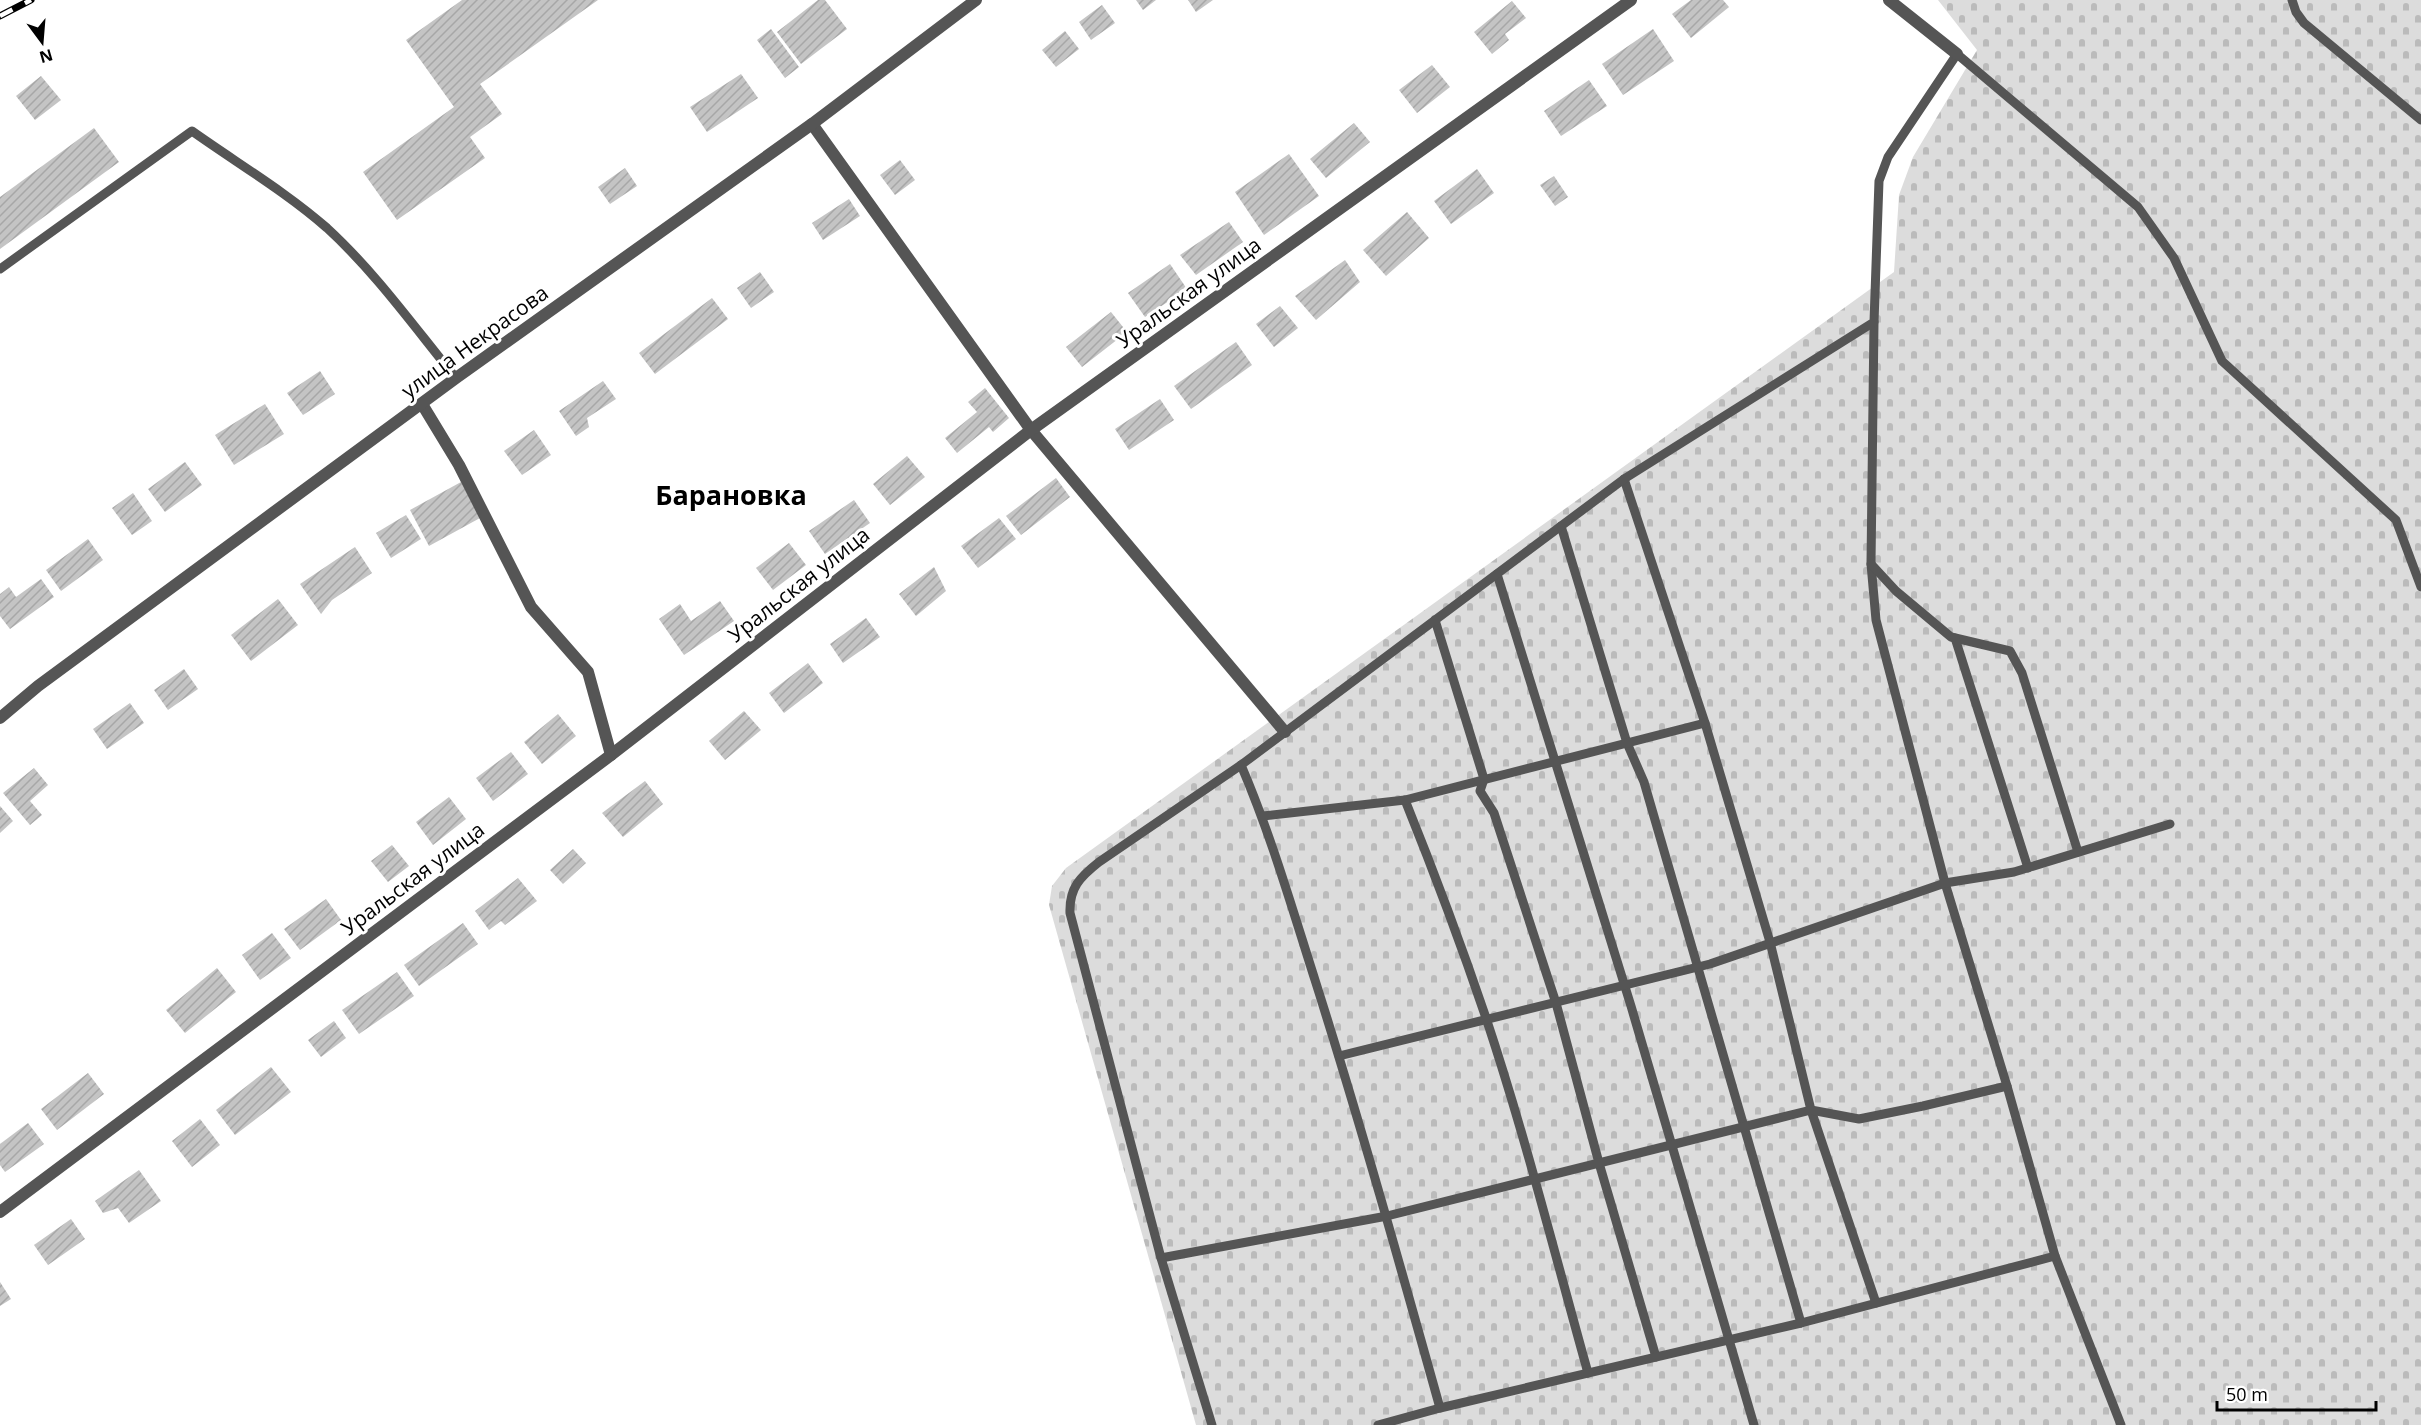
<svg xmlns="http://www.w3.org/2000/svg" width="2421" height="1425" viewBox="0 0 2421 1425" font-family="'Open Sans',sans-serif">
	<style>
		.cemetery { fill: url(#cemetery-stones) }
		.building { fill: url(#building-hatch) }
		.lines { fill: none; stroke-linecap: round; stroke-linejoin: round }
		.service { stroke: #555; stroke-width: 9 }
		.minor { stroke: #555; stroke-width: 12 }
		.rail-casing { stroke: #000; stroke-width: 7 }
		.rail { stroke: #fff; stroke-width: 4.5; stroke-dasharray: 14; stroke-linecap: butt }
		.labels { text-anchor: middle; stroke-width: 6; stroke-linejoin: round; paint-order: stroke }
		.street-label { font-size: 21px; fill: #000; stroke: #fff }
		.district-label { font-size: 27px; font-weight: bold; fill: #000; stroke: #fff }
	</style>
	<defs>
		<pattern id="cemetery-stones" width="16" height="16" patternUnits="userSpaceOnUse" patternTransform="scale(1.5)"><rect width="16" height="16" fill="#dcdcdc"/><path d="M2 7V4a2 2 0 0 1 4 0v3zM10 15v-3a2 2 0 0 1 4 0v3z" fill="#bbb"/></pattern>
		<pattern id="building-hatch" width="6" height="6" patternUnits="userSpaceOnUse" patternTransform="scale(1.5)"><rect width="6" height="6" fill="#c4c4c4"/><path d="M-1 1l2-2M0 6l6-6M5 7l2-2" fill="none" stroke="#a7a7a7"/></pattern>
	</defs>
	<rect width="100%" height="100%" fill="#fff"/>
	<polygon class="cemetery" points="1938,0 2421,0 2421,1425 1196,1425 1049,905 1052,886 1066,868 1894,272 1899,195 1913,157 1977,50"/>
	<g class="building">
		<polygon points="462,0 598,0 480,84 502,114 470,137 485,158 397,220 363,172 454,107 406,40"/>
		<polygon points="818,0 825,0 847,29 801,64 777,32"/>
		<polygon points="1136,0 1156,0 1143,10"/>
		<polygon points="1188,0 1213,0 1196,12"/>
		<polygon points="1691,0 1723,0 1729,7 1691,38 1672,14"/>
		<polygon points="1512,1 1526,18 1505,34 1509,40 1492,54 1474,32"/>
		<polygon points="1102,5 1115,23 1091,40 1079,22"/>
		<polygon points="771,29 799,67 785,78 757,40"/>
		<polygon points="1653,29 1674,61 1623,95 1602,64"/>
		<polygon points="1065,31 1079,49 1056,67 1042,50"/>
		<polygon points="1432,65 1450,87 1417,113 1399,90"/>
		<polygon points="741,74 758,98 707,132 690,107"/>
		<polygon points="41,76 61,100 35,120 16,96"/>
		<polygon points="1589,80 1607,106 1561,136 1544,111"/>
		<polygon points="1354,123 1370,142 1326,178 1310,159"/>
		<polygon points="94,128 119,162 0,249 0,197"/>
		<polygon points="1289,154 1319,196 1264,235 1235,192"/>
		<polygon points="900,160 915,180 895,195 880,175"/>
		<polygon points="625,168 637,186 610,204 598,187"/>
		<polygon points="1477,169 1494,193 1451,224 1434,201"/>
		<polygon points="1554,176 1568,197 1555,206 1540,185"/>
		<polygon points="849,199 860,216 823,240 812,223"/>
		<polygon points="1407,212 1429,238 1386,276 1363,250"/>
		<polygon points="1229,222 1243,242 1196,275 1180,255"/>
		<polygon points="1345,260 1360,282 1316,320 1295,296"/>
		<polygon points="1170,264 1187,289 1145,317 1128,293"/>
		<polygon points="760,272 774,292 751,308 737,288"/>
		<polygon points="712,298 728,319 655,374 639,353"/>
		<polygon points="1280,306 1298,328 1274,347 1256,324"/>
		<polygon points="1111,312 1127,332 1082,367 1066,347"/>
		<polygon points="1236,342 1252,365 1191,409 1174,386"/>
		<polygon points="320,371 335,394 303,415 287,393"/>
		<polygon points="603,381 616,399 587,418 589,427 576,436 559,411"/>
		<polygon points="985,388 1009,418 993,432 989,427 957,453 945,438 977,412 968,402"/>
		<polygon points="1160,399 1174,420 1129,450 1115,429"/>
		<polygon points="265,404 284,434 234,465 215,435"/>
		<polygon points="534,430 551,455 522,475 504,451"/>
		<polygon points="907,456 925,477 890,505 873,484"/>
		<polygon points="185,462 202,485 165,512 148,489"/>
		<polygon points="1056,478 1070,497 1021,535 1006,516"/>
		<polygon points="461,482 480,518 429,546 410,510"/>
		<polygon points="133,493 152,521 132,535 112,508"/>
		<polygon points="854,500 870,523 825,554 809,531"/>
		<polygon points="406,515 421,539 391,558 376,533"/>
		<polygon points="999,518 1016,539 978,568 961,546"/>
		<polygon points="88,539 103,560 61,591 46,570"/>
		<polygon points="789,543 806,565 773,590 756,568"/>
		<polygon points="355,547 372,573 332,600 321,614 300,584"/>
		<polygon points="934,567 946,591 916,616 899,594"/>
		<polygon points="41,579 54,597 10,629 0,616 0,594 9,587 16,597"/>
		<polygon points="278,599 298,625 251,661 231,635"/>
		<polygon points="720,601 734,621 684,655 659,619 680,604 691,621"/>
		<polygon points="866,618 880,637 843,663 830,644"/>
		<polygon points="808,663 823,683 784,713 769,693"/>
		<polygon points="184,669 198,689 168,710 154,690"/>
		<polygon points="130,703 144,723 107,749 93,729"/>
		<polygon points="744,711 761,730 725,760 709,741"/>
		<polygon points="558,714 576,736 542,764 524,742"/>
		<polygon points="511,752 528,774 493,801 476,778"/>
		<polygon points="34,768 48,785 30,801 42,815 30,825 3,793"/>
		<polygon points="645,781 663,804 623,837 602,813"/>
		<polygon points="449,797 466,819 433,845 416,822"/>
		<polygon points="0,806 13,821 0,833"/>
		<polygon points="392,845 409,866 388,882 371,861"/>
		<polygon points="573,849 586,863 563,884 550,870"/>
		<polygon points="518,878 537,901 505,925 501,921 489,930 475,911"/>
		<polygon points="326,899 341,920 300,950 284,929"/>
		<polygon points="463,923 478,944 419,986 404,965"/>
		<polygon points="272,933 291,958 260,980 242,955"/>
		<polygon points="217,968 236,992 185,1033 166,1010"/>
		<polygon points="397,972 414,996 359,1034 342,1010"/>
		<polygon points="334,1021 346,1038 321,1057 308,1040"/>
		<polygon points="271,1067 291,1092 235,1135 216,1110"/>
		<polygon points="88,1073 104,1094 57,1130 41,1109"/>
		<polygon points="200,1119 220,1145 192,1167 172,1141"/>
		<polygon points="28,1123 44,1144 5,1172 0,1165 0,1144"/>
		<polygon points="139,1170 161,1201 129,1223 118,1208 103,1213 95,1201"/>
		<polygon points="71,1219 85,1239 48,1265 34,1245"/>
		<polygon points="0,1282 11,1299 0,1306"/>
	</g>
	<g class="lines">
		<g class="service">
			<polyline points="2292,0 2296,12 2304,23 2421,120"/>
			<path d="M0,269L192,131C237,163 286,192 327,228C376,273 415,328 456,378"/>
			<polyline points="1874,322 1871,564 1876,620 1945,883 2007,1086 2055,1256 2121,1425"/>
			<polyline points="1624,479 1705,723 1770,942 1811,1110 1876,1303"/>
			<polyline points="1561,526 1627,743 1644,782 1801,1323"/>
			<polyline points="1871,564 1896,591 1951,637 2010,651 2022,673 2078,852"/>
			<polyline points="1497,574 1631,1006 1754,1425"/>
			<polyline points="1435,620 1484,779 1480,791 1494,813 1556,1003 1599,1163 1656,1357"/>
			<polyline points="1955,638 2028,868"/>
			<path d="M1241,765C1271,835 1292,908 1315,980C1360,1122 1400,1265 1440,1408"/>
			<path d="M1405,800C1434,872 1461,944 1486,1018C1525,1135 1555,1255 1588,1373"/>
			<polyline points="1263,816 1405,800 1705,723"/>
			<polyline points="1339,1056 1710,964 1945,883 2014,872 2170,824"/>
			<polyline points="1161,1258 1387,1216 1811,1110 1859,1119 1923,1106 2007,1086"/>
			<path d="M1212,1425L1161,1258L1070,913C1069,888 1080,877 1099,862L1241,765L1624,479L1874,322L1879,181L1888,157L1957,54L2138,207L2174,258L2222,361L2396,520L2421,587"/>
			<polyline points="1378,1425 1440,1408 1801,1323 2055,1256"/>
		</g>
		<g class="minor">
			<polyline points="1889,0 1957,54"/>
			<polyline points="812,124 1031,430 1285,732"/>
			<polyline points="422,404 459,465 531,607 588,672 611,755"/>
			<polyline points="0,718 38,686 456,378 812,124 976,0"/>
			<polyline points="0,1212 611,755 1031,430 1631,0"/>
		</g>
		<defs>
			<polyline id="rail" points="0,16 31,0"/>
		</defs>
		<use href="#rail" class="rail-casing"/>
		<use href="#rail" class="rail"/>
	</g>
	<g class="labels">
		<g class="street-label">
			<text transform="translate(1189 293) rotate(-36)" y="7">Уральская улица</text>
			<text transform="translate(475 342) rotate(-36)" y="7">улица Некрасова</text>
			<text transform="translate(799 585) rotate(-38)" y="7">Уральская улица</text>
			<text transform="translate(413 879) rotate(-37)" y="7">Уральская улица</text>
		</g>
		<g class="district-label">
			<text x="731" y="505">Барановка</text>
		</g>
	</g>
	<g transform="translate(42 42) rotate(164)" stroke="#ffffff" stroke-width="4.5" paint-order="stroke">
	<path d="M0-4.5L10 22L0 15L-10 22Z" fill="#000000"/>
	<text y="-9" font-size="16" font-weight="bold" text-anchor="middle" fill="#000000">N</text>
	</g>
	<path d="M2217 1401v9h159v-9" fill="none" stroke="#000000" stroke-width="3"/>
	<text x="2226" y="1401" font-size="18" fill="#000000" stroke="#ffffff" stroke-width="4.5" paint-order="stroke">50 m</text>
</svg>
